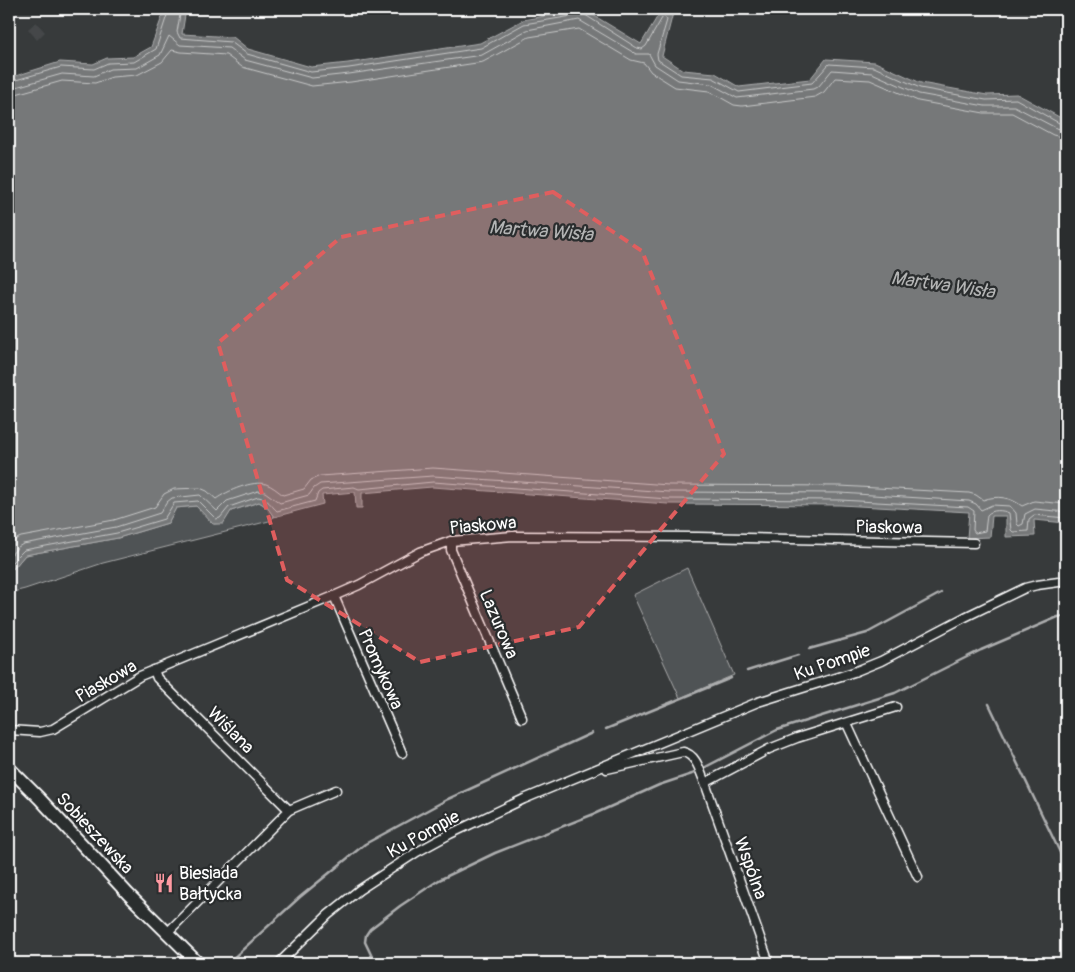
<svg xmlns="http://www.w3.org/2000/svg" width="1075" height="972" viewBox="0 0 1075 972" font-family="Pangolin,sans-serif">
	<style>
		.built { fill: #444748 }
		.green { fill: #505354; stroke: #a8a9aa }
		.water { fill: #767879; stroke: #adaeaf }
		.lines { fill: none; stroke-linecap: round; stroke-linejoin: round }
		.shore { stroke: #c8c9c9; stroke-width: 1 }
		.stream { stroke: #adaeaf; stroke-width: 2.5 }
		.street-casing { stroke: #fff; stroke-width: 11 }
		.secondary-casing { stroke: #fff; stroke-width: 15 }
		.street { stroke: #2a2d2e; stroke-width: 8 }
		.secondary { stroke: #2a2d2e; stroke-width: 11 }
		.marked { fill: #e05e5e; fill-opacity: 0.2; stroke: #e05e5e; stroke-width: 4; stroke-dasharray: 10 6; stroke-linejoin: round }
		.labels { text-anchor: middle; stroke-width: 4.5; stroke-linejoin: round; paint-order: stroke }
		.street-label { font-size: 18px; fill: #fff; stroke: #2a2d2e }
		.poi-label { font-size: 18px; fill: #fff; stroke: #2a2d2e; text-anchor: start }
		.water-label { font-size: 19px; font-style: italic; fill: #b4b5b5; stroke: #2a2d2e }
	</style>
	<rect width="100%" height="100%" fill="#373a3b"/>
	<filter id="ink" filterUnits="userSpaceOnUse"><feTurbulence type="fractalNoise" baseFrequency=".02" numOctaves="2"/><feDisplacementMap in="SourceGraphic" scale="10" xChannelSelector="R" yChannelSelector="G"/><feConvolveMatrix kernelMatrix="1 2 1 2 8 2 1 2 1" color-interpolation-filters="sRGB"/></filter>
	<g filter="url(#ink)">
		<polygon class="built" points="36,22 45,32 37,40 28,29"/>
		<g class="green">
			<polygon points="259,502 267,507 274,517 269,521 103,563 25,589 9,593 9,570 14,568 25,555 118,538 168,523 176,508 196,506 214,524 223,523 231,511"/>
			<polygon points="687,568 734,675 680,698 633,595"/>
		</g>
		<polygon class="water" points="165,9 186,9 182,34 233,37 248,49 311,67 348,63 480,43 523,20 583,9 641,44 662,9 674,9 662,56 683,70 715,73 739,87 810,79 826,59 875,62 921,83 987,95 1017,94 1061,118 1066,119 1066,523 1034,520 1035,536 1006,537 1006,516 992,516 990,537 967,538 969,512 840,505 668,504 432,487 362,493 362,508 356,508 355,492 322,495 323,504 274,517 267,507 259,502 231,511 223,524 213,524 196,506 176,508 168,523 118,538 25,555 14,568 9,570 9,78 60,62 93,64 107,58 133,57 151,47"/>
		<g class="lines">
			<g class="shore">
				<polyline points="181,9 177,32 180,38 231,42 247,54 311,72 349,68 481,48 524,24 572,16 579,11 637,48 642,49 646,46 662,18 665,17 667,20 657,54 658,60 681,75 713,78 739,92 812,83 829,64 874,67 920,88 986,100 1016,99 1059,123 1066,124"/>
				<polyline points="9,82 61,67 94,69 108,63 134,62 156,49 169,9"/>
				<polyline points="9,89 62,74 94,76 110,69 137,68 160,55 169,36 180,45 229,48 245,60 312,78 349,74 482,55 527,30 579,20 636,54 649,54 655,65 678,80 711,84 737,98 813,89 819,86 832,70 872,73 919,94 985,106 1014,106 1056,128 1066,130"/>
				<polyline points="9,96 62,81 95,83 112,77 137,75 162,62 172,50 181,52 226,55 242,67 312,86 351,82 483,62 529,37 579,29 631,60 644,63 651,72 675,87 709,91 734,105 742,106 815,97 824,92 835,78 870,80 918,101 984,113 1012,113 1053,135 1066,138"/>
				<path d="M9,546L14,540L21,537L114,520L155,507L164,494L174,489L200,488L207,491L216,499C227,491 253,480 266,484C272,486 278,491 283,495L304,489L311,480L320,476L433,468L669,485L840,486L969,493L976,495L983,500C997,495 1010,497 1022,506L1034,501L1066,504"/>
				<polyline points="9,557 18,547 23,544 116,527 160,513 167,502 172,498 200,495 217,511 227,501 258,491 265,492 280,503 309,495 314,488 320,484 433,476 669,492 840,493 969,501 976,504 981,510 992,505 1010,506 1016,513 1017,524 1019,526 1023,524 1025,514 1035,509 1066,512"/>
				<path d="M9,565L24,550L117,533L164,519L174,503L198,501L216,519L220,518L229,507L258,497C268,498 271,506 277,511L315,501L318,493L322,490L354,487L359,489L433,482L668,499L840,500L968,507L974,511L973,530L975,533L985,531L987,515C992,509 1003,510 1009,513L1011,530L1013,532L1028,531L1029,519L1034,515L1066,518"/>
			</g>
			<g class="stream">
				<polyline points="809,649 867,633 941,593"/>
				<polyline points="747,671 798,655"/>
				<polyline points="989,704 1066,865"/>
				<polyline points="606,729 731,678"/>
				<polyline points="228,963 300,897 365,844 448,799 592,733"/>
				<polyline points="375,963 365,942 366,935 370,929 400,906 439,880 495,853 594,814 659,785 692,774 777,730 895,693 981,650 1058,617 1066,616"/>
			</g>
			<defs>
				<g id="street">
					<polyline points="451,541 451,550 522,718"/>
					<polyline points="334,596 402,753"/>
					<polyline points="154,670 157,678 289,810 168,932"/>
					<polyline points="847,724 918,877"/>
					<polyline points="9,730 40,732 53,729 140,676 334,596 359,585 420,552 451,541 513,536 698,537 974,543"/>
					<path d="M607,769L683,752C697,755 700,772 705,783L769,749L797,738L896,707"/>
					<polyline points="705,783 769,963"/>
					<polyline points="289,810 336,790"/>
					<polyline points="279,963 328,915 359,890 417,852 450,834 524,799 758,702 854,672 881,661 965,617 1025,588 1037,585 1066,581"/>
				</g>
				<polyline id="secondary" points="9,768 39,798 128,894 198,963"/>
			</defs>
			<use href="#street" class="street-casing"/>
			<use href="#secondary" class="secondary-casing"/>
			<use href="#street" class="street"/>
			<use href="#secondary" class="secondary"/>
		</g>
	</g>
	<path class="marked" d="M553,192L642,251L724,454L579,627L420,662L287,580L218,343L341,237Z"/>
	<defs>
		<symbol id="restaurant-bare" viewBox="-9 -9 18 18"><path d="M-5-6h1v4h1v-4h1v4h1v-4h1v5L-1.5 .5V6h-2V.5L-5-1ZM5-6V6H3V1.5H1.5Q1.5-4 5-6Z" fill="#ff9aa2" stroke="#2a2d2e" stroke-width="2.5" paint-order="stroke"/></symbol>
	</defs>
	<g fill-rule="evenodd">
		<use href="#restaurant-bare" x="150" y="869" width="28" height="28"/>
	</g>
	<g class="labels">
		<g class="street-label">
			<text transform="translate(483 525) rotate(-5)" y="6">Piaskowa</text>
			<text transform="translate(889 527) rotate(1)" y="6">Piaskowa</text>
			<text transform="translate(499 624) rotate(67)" y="6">Lazurowa</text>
			<text transform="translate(832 662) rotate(-19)" y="6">Ku Pompie</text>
			<text transform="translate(381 669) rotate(66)" y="6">Promykowa</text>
			<text transform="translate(106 681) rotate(-30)" y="6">Piaskowa</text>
			<text transform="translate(231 730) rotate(45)" y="6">Wiślana</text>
			<text transform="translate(95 833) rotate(47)" y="6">Sobieszewska</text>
			<text transform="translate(423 834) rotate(-29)" y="6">Ku Pompie</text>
			<text transform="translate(751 868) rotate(70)" y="6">Wspólna</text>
		</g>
		<g class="poi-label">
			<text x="179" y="879">Biesiada<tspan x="179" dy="21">Bałtycka</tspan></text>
		</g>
		<g class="water-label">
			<text transform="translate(541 230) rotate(4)" y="7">Martwa Wisła</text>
			<text transform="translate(943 284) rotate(8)" y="7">Martwa Wisła</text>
		</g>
	</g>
	<rect width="1075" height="972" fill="none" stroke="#2a2d2e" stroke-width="30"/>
	<rect x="15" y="15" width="1045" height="942" fill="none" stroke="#fff" stroke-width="2" filter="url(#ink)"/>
</svg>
